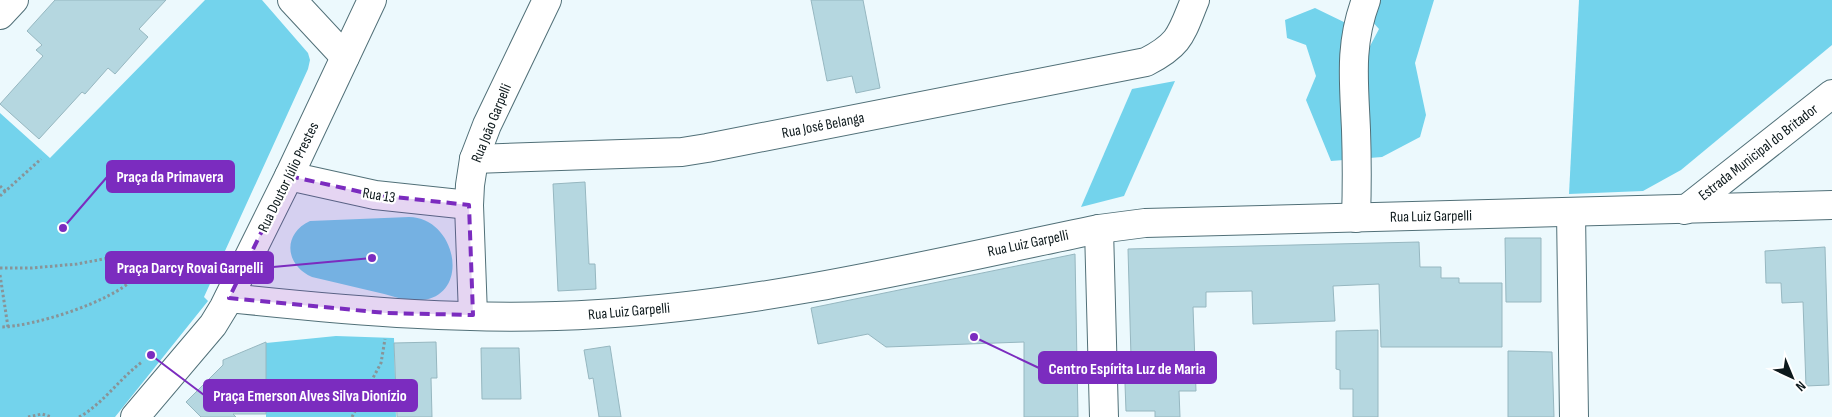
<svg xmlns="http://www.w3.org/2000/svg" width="1832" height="417" viewBox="0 0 1832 417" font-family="'Sofia Sans Condensed',sans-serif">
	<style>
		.green { fill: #73d3ec }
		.building { fill: #b5d7e0; stroke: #96b7c0 }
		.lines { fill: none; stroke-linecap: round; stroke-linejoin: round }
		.minor-casing { stroke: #517078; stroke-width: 30 }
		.path { stroke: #889498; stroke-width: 3; stroke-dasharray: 2.5 2.5; stroke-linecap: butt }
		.minor { stroke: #fff; stroke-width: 28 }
		.marked { fill: #7b2cbf; fill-opacity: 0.2; stroke: #7b2cbf; stroke-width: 4; stroke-dasharray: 10 6; stroke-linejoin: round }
		.labels { text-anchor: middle; stroke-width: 4.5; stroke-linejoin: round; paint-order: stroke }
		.street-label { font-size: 15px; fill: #0d191c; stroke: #fff }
		.leader { fill: none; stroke: #7b2cbf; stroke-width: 2 }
		.callout-dot { fill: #7b2cbf; stroke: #fff; stroke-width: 2 }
		.callout { fill: #7b2cbf; stroke: #7b2cbf; stroke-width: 2 }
		.callout-label { font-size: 16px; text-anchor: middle; font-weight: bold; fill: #fff }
	</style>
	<rect width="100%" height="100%" fill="#ecf9fd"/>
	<g class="green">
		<polygon points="205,0 262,0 308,53 310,60 308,69 204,297 208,301 115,417 0,417 0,113 50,158"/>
		<polygon points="1353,0 1434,0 1415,63 1426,115 1420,137 1382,157 1331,161 1306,100 1316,76 1306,45 1287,38 1285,20 1315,8 1350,25 1354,43 1369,48 1379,29"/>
		<polygon points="1579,0 1832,0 1832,45 1681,170 1643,191 1569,194"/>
		<polygon points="1175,81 1124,196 1081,207 1132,89"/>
		<path d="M409,217C457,218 471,295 422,300C408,302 393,296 380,293C357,288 335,282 312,277C285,265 282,234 310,221Z"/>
		<polygon points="336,336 394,338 396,417 266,417 266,343"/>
	</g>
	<g class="building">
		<polygon points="55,0 166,0 139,29 148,37 115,74 108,68 85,94 82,92 39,139 0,104 43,56 36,50 42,45 27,31"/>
		<polygon points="811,0 863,0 880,88 856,93 852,76 827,81"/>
		<polygon points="585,182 589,264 595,264 596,289 558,291 553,184"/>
		<polygon points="1505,238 1541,238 1541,302 1506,302"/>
		<polygon points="1419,242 1420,267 1441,267 1441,278 1459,278 1459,283 1502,283 1502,347 1381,347 1379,284 1333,286 1335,321 1253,324 1252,291 1206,292 1206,307 1193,307 1196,391 1179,391 1180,417 1155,417 1155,411 1126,411 1124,357 1131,357 1128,249"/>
		<polygon points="1825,247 1829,385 1806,386 1803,302 1782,303 1781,283 1766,283 1765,251"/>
		<polygon points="1075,254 1078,417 1024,417 1024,342 886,347 868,334 818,344 811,308"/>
		<polygon points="1378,330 1378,417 1353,417 1353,389 1340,389 1340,370 1336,369 1336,331"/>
		<polygon points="266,342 266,414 233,414 236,417 201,417 186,402 223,365 223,360"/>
		<polygon points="436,342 437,378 431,378 432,417 397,417 394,343"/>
		<polygon points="610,346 621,417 599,417 593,378 589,379 584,350"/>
		<polygon points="481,348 519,348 521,399 482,399"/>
		<polygon points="1508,351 1552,352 1554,417 1508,417"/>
	</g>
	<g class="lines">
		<defs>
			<g id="minor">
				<polyline points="292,0 345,57"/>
				<polyline points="0,15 14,0"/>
				<path d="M474,159L682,152L707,148L1146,62C1181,44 1181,34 1195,0"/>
				<polyline points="289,176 375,195 469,205"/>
				<polyline points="1685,210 1832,94"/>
				<polyline points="1571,213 1574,417"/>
				<path d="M1356,218C1357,189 1357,159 1356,130C1354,82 1349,45 1366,0"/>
				<polyline points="1099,229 1104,417"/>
				<path d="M229,298C352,311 475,322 599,314C768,304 934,263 1099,229L1145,223L1832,205"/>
				<polyline points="473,315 469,205 470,185 474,159 487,125 547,0"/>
				<polyline points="135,417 213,325 224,307 289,176 372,0"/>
			</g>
		</defs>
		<use href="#minor" class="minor-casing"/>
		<g class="path">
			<polyline points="0,186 6,192"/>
			<polyline points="0,196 41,159"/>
			<path d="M0,268H32L77,264L135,253L141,261C141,267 139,274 134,278C112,302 32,327 0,327"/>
			<polyline points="0,275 8,327"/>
			<polyline points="28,417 42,414 52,417"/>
			<path d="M79,417C103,404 119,379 142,362"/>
			<polyline points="352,417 381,363 385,339"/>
		</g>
		<use href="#minor" class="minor"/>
	</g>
	<path class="marked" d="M289,176L375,195L469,205L473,315L386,313L229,298Z"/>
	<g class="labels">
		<g class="street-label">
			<text transform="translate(491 123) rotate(-68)" y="5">Rua João Garpelli</text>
			<text transform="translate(823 125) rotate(-11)" y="5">Rua José Belanga</text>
			<text transform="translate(1758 152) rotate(-38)" y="5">Estrada Municipal do Britador</text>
			<text transform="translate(288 177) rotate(-64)" y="5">Rua Doutor Júlio Prestes</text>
			<text transform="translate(379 195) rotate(9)" y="5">Rua 13</text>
			<text transform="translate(1431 216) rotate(-1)" y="5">Rua Luiz Garpelli</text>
			<text transform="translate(1028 243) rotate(-12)" y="5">Rua Luiz Garpelli</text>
			<text transform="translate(629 311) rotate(-5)" y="5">Rua Luiz Garpelli</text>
		</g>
	</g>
	<path class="leader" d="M63 228L107 177M372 258L273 267M974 337L1039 368M151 355L204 395"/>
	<g class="callout-dot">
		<circle cx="63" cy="228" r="5"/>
		<circle cx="372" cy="258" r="5"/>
		<circle cx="974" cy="337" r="5"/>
		<circle cx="151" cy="355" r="5"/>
	</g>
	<g class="callout">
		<rect x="107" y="161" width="127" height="31" rx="5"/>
		<rect x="106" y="252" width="167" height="31" rx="5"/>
		<rect x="1039" y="352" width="177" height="31" rx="5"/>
		<rect x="204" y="380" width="213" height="31" rx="5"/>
	</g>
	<g class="callout-label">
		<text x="170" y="182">Praça da Primavera</text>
		<text x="190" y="273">Praça Darcy Rovai Garpelli</text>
		<text x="1127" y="374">Centro Espírita Luz de Maria</text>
		<text x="310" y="401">Praça Emerson Alves Silva Dionízio</text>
	</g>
	<g transform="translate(1792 377) rotate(136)" stroke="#ffffff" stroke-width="4" paint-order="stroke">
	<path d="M0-4L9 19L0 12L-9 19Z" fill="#0d191c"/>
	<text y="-8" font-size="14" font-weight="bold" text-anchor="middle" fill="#0d191c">N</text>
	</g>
</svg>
